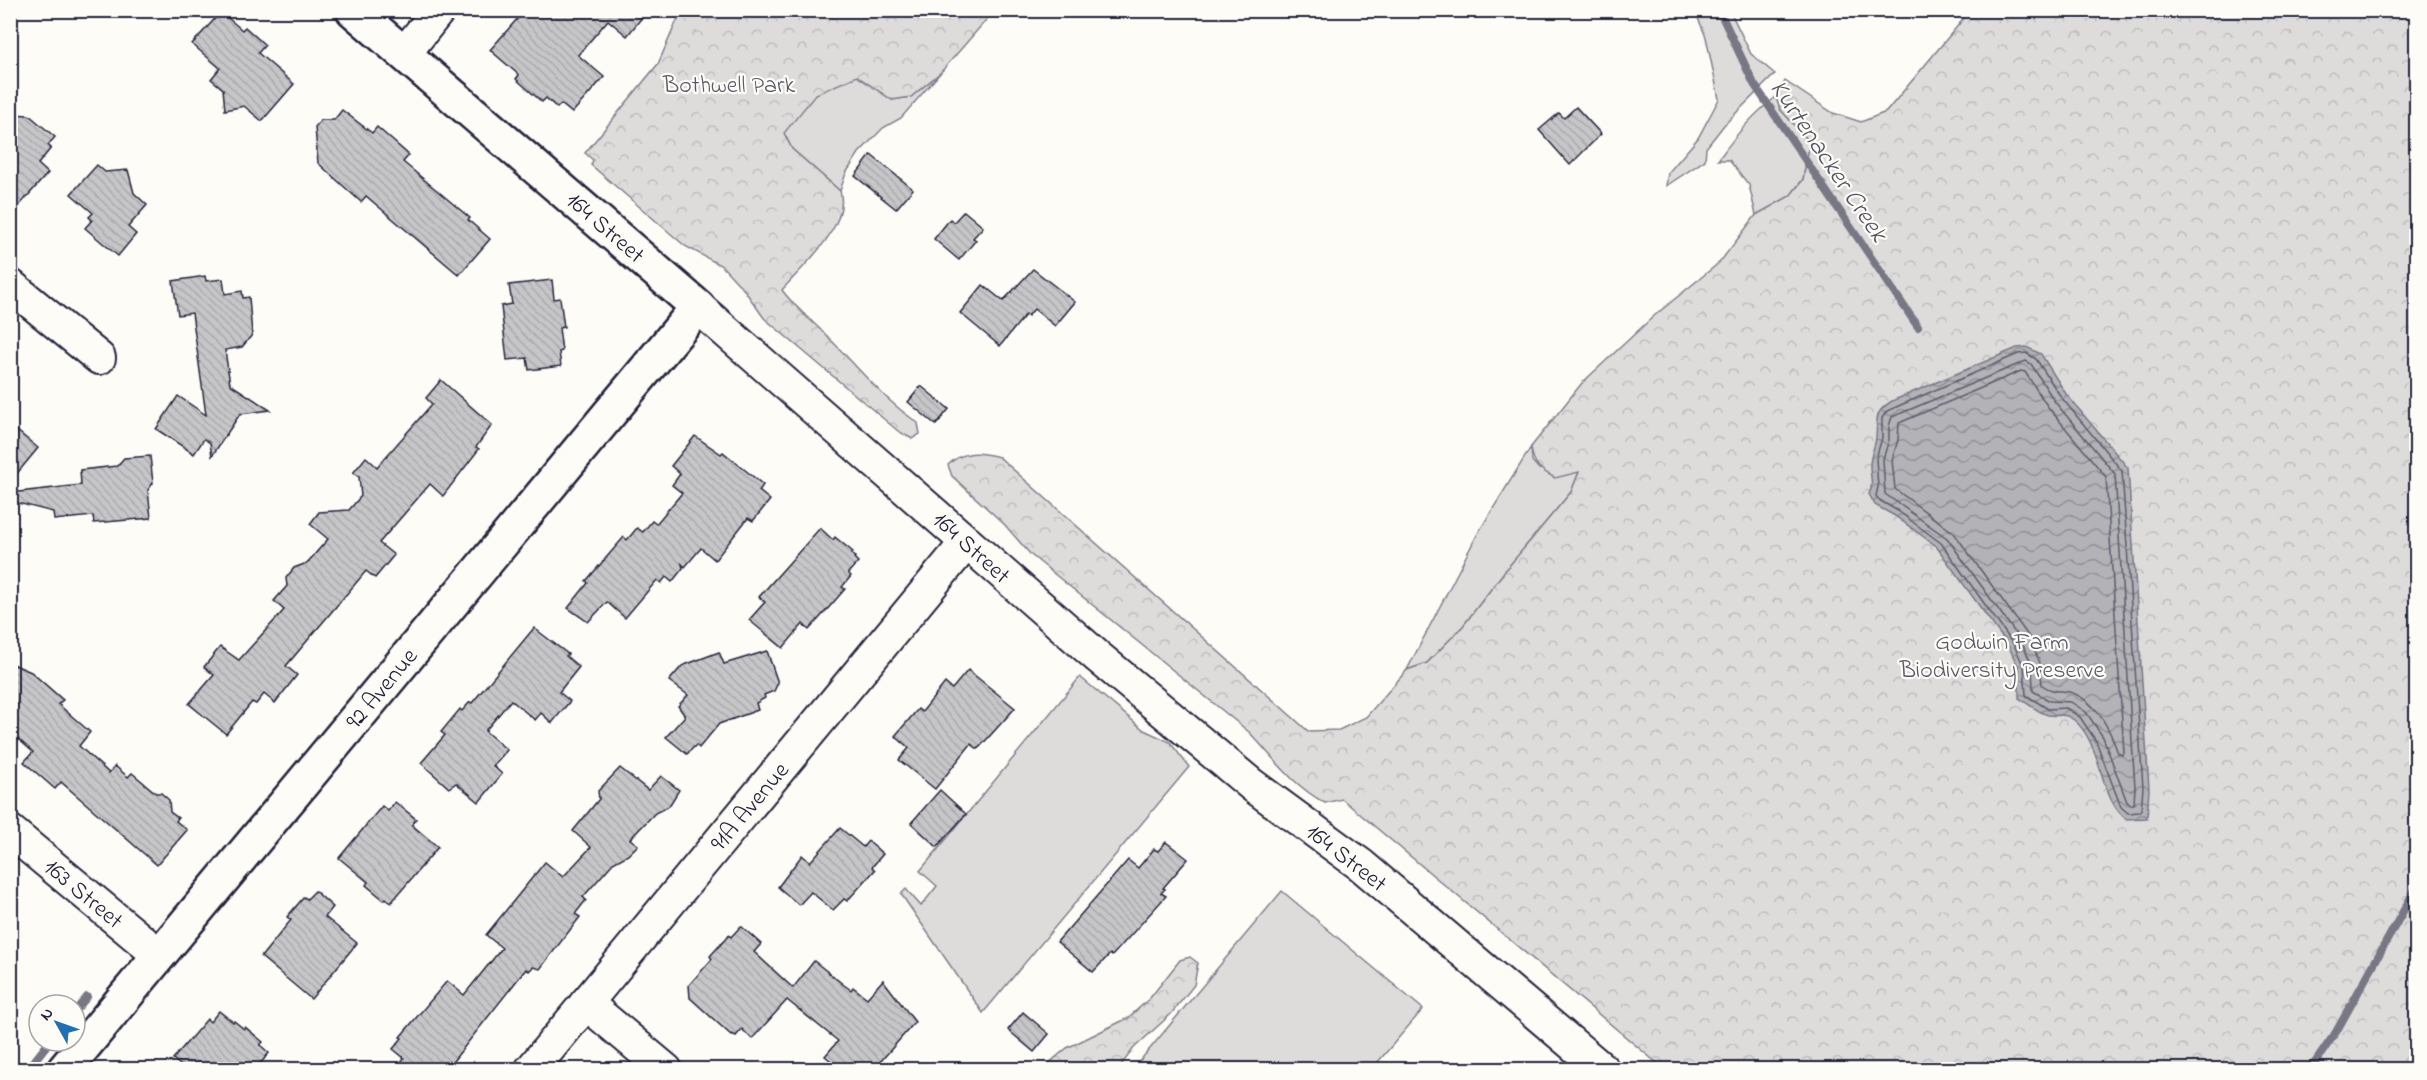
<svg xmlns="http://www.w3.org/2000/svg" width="2427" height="1080" viewBox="0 0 2427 1080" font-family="'Indie Flower',sans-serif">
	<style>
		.grass { fill: #dddcdb; stroke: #807f8b; stroke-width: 1.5 }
		.forest { fill: url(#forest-crowns); stroke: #807f8b; stroke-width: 1.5 }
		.water { fill: url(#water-waves); stroke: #787885; stroke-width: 1.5 }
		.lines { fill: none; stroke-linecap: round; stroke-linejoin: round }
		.shore { stroke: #5c5c6d; stroke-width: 1.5 }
		.stream { stroke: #787885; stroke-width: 8 }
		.building { fill: url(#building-back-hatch); stroke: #22223b; stroke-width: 1.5 }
		.minor-casing { stroke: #22223b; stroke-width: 36 }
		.tertiary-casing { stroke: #22223b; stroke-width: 38 }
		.minor { stroke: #fdfcf7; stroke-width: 32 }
		.tertiary { stroke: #fdfcf7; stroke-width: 33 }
		.labels { text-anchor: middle; stroke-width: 4.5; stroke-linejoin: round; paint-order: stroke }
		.park-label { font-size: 24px; fill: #5a5a6b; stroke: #fdfcf7 }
		.street-label { font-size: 24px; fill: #22223b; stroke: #fdfcf7 }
		.water-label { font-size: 26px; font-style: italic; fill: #545466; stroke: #fdfcf7 }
	</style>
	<defs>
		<pattern id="forest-crowns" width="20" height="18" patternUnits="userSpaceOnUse" patternTransform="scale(1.5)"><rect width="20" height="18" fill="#dddcdb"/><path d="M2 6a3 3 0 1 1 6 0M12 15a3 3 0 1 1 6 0" fill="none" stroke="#bdbcbd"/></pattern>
		<pattern id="water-waves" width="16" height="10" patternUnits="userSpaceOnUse" patternTransform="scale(1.5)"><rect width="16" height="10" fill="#b2b2b7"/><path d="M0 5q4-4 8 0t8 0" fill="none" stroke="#909096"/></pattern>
		<pattern id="building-back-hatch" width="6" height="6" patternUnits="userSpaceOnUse" patternTransform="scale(1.5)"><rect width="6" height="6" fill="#c6c6c8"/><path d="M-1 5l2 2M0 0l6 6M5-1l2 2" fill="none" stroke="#aaaaad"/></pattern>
	</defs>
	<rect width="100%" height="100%" fill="#fdfcf7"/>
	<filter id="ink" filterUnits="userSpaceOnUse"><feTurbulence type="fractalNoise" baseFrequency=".0167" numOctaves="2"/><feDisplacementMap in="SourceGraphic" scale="12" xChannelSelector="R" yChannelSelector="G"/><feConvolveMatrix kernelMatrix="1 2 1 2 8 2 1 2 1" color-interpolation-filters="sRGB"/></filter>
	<g filter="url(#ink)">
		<g class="grass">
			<polygon points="1695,11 1730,11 1751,54 1775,74 1724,125 1706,148 1705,160 1666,186 1668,173 1698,138 1719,99 1706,37"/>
			<polygon points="941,72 901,118 883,128 859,153 846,173 840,191 792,149 781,127 800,103 833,85 857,76 892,100 911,97"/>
			<path d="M1776,97L1780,109L1810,142L1803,179L1790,196L1756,215L1749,185L1729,160H1718C1736,135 1752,115 1776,97Z"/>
			<polygon points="1531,447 1532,461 1539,469 1579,472 1571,492 1504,572 1463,626 1427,663 1407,670 1478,533"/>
			<polygon points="1080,677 1144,730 1170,742 1189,767 983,1013 901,894 906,889 921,906 937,886 920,871"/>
			<polygon points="1282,891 1423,1009 1372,1069 1133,1069"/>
		</g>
		<g class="forest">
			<path d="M681,11H994L941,72L911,97L892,100L857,76L816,94L784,133L792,149L840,191C851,225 802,267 782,290C796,309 815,323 831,340C861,371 882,398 918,423L920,434L912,439L898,431L764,318L745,291L722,266L685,246L591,165L593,160L585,153L658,64Z"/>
			<path d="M1970,11H2416V1067L2415,1070L1664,1069L1342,799L1325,803C1291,784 1275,759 1249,732L1031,555L1004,524L952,476L948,465C963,450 979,452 999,457L1308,731L1339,730L1366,717L1407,670L1427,663L1463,626L1504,572L1571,492L1579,472L1555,478C1540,470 1533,465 1531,447L1582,383L1654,316L1720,262L1756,215L1790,196L1803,180L1810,142L1780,109L1776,97L1785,81L1833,113L1861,122L1886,112Z"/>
			<polygon points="1190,957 1198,963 1194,985 1171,1014 1134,1048 1118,1069 1042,1069 1067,1048 1128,1018 1150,998 1180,960"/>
		</g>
		<path class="water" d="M2026,347L2041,354L2066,394L2128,468L2149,789L2147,818L2126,819C2098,797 2103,744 2074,720C2065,712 2059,717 2048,715C2039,713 2027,703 2019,698V669L2009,647L1936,546L1895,516L1875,505L1869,494C1874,485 1870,476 1870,466C1870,455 1875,448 1876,437C1878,418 1873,413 1892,401L2017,348Z"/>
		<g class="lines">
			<g class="shore">
				<polygon points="2026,353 2036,359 2061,397 2122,471 2143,788 2141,810 2139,812 2128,813 2121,807 2096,741 2080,717 2066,708 2048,709 2026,695 2024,667 2014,645 1941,543 1898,511 1879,500 1876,496 1878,487 1876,458 1882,438 1882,418 1887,411 2018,354"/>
				<polygon points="2026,361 2031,364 2055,402 2115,474 2135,788 2134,802 2132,805 2127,802 2103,737 2086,712 2071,702 2050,701 2033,691 2032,665 2021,641 1947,538 1885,494 1883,459 1889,440 1889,426 1892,417"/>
				<path d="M2021,371L2025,372L2048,407L2106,477L2124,752L2122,755L2118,753C2110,730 2098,703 2073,693C2061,689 2055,694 2042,685L2040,663L2029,637L1954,533L1895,489L1892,460L1898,440L1899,423Z"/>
			</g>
			<g class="stream">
				<polyline points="1719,10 1754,84 1918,327"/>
				<polyline points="75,1011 87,997"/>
				<polyline points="27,1070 50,1041"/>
				<polyline points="2310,1070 2336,1032 2416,888"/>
			</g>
		</g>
		<g class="building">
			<polygon points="525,10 648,10 627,36 608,20 578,55 604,77 572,113 561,104 557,108 546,98 542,102 516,79 519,75 490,50"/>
			<polygon points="221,12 242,30 245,27 265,45 258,53 294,84 262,121 244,106 225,110 223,89 211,79 220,68 192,44"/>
			<polygon points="1576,107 1601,134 1570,165 1539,130 1559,113 1564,118"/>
			<polygon points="342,110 372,133 377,127 409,155 403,162 470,218 468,220 490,239 459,275 366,196 361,202 318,163 315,127 321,120 334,120"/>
			<polygon points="10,114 29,115 55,137 48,145 51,148 38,164 48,173 10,216"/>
			<polygon points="871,155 913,189 896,209 855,176"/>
			<polygon points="97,165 105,172 128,170 134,193 147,205 128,227 136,234 118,256 85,228 92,220 89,217 93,213 71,194"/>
			<polygon points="964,211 983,227 973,238 976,240 959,260 934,239 950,219 954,222"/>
			<polygon points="1033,269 1075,302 1055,326 1034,309 1028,316 1026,314 1000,346 960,313 983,285 1003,301"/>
			<polygon points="205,276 206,281 223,279 225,294 242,291 243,298 249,297 252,335 242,347 225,350 230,384 270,410 240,414 212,456 210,443 204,439 194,454 156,429 178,396 206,415 192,313 178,315 173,281"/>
			<polygon points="552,280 554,299 560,298 564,327 559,328 562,351 559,352 561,366 529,370 527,358 507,360 501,306 512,304 509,285"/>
			<polygon points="441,380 492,425 476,447 479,449 443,496 430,484 379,543 394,555 375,578 366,571 286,666 297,675 275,703 264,694 256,704 252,702 226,734 189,704 214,675 204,667 220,647 239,660 284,610 274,601 287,586 286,578 294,568 307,563 328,539 310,524 319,512 349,510 361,496 359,477 353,473 366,457 377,467 432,404 426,398"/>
			<polygon points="921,386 949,409 936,425 908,402"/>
			<polygon points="10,425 38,448 10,482"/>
			<polygon points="695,436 721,454 723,452 750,474 763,485 759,491 770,500 753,521 748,518 715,560 701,548 685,567 682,564 683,568 672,582 666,577 661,583 657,580 625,618 607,602 588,622 568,608 588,583 586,581 624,537 627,540 637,528 643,532 652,521 656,524 682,493 672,485 680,474 671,466"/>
			<polygon points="150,456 153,483 148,490 151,518 94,523 93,516 54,520 53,512 10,501 10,493 81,485 80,470 117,466 124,458"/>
			<polygon points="820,528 833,540 835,537 853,552 851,554 855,557 854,558 858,562 848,573 851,576 842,587 845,589 832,604 809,630 803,624 783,648 749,620 765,602 759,597"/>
			<polygon points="534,628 568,654 566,656 579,667 559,692 570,701 552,723 541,713 535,720 511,700 485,731 507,750 493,766 502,774 479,802 456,783 449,788 421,763 445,735 441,732 460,709 462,711 470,702 472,703"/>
			<polygon points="767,651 778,683 774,691 764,695 765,698 756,703 758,710 719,724 699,748 696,745 687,754 666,737 685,716 678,706 688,695 669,681 682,666 719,652 724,664"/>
			<polygon points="10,663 31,672 63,700 58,704 90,732 79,746 109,773 115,766 128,777 132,773 156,793 161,793 169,800 170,812 178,818 176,821 187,830 157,865 61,782 55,789 24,762 33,752 10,732"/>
			<polygon points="968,670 1015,708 978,749 971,744 935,789 899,760 909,748 895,736 918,709 922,712 945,683 952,689"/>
			<polygon points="620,768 648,790 661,776 679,790 669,806 655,813 630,839 638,845 628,855 613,863 583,897 586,900 575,914 580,917 540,969 533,967 529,971 526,969 446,1070 395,1070 404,1058 393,1049 402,1038 400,1037 447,981 464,995 502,948 486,935 545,862 563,877 591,847 573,831 599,799 598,791"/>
			<polygon points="940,790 966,814 937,847 911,823"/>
			<polygon points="395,802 416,819 412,825 438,847 391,903 386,898 384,900 366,885 368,882 339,858 382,806 388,811"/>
			<polygon points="840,828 863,847 868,841 883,854 872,867 875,870 847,901 844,899 833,910 811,892 799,905 778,887 802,855 810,862"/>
			<polygon points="1166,842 1188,859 1163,888 1165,889 1161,893 1166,896 1112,956 1110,954 1093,972 1057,942 1128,860 1138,868 1154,849 1158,851"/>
			<polygon points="315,891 333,907 325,917 357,943 311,999 261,957 291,920 287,917 304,897 307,899"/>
			<polygon points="741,926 761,944 754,952 793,988 814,961 844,985 851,990 853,987 867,998 883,980 915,1022 873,1070 842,1070 825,1056 838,1041 787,1000 752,1039 742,1029 736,1036 732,1034 731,1035 690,998 689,985 712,959 710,956 729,935 731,937"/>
			<polygon points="219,1011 233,1022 234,1021 244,1029 245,1027 263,1042 260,1045 269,1053 255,1070 186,1070 173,1059 207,1019 210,1022"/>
			<polygon points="1023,1012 1049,1034 1034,1052 1008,1030"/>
		</g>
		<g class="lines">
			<defs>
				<g id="minor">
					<polyline points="404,54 439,10"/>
					<polyline points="10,285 99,358"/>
					<polyline points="698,307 1098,657 1252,785 1361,865 1603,1070"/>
					<polyline points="10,831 159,955"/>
					<polyline points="586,1003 666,1070"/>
					<polyline points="531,1070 966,543"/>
				</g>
				<polyline id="tertiary" points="64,1070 698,307 353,10"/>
			</defs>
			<use href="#minor" class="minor-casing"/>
			<use href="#tertiary" class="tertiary-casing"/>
			<use href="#minor" class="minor"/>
			<use href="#tertiary" class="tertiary"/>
		</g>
	</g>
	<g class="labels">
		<g class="park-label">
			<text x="729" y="92">Bothwell Park</text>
			<text x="2002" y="649">Godwin Farm<tspan x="2002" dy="28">Biodiversity Preserve</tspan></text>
		</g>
		<g class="street-label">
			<text transform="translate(606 227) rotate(41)" y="8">164 Street</text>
			<text transform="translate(972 547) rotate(42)" y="8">164 Street</text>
			<text transform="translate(381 688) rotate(-50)" y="8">92 Avenue</text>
			<text transform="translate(749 806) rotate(-50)" y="8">91A Avenue</text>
			<text transform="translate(1347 857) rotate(38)" y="8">164 Street</text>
			<text transform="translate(84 893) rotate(40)" y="8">163 Street</text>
		</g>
		<g class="water-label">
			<text transform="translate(1830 160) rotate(56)" y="9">Kurtenacker Creek</text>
		</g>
	</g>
	<rect width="2427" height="1080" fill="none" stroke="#fdfcf7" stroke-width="36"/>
	<rect x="18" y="18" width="2391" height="1044" fill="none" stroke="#22223b" stroke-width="2" filter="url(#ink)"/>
	<g transform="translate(57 1023) rotate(310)"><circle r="28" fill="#fdfcf7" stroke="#a5a5ac" stroke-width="1.5"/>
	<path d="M0-4.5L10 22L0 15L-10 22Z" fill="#1f6fb2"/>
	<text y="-9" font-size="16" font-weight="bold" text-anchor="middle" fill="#22223b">N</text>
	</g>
</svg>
